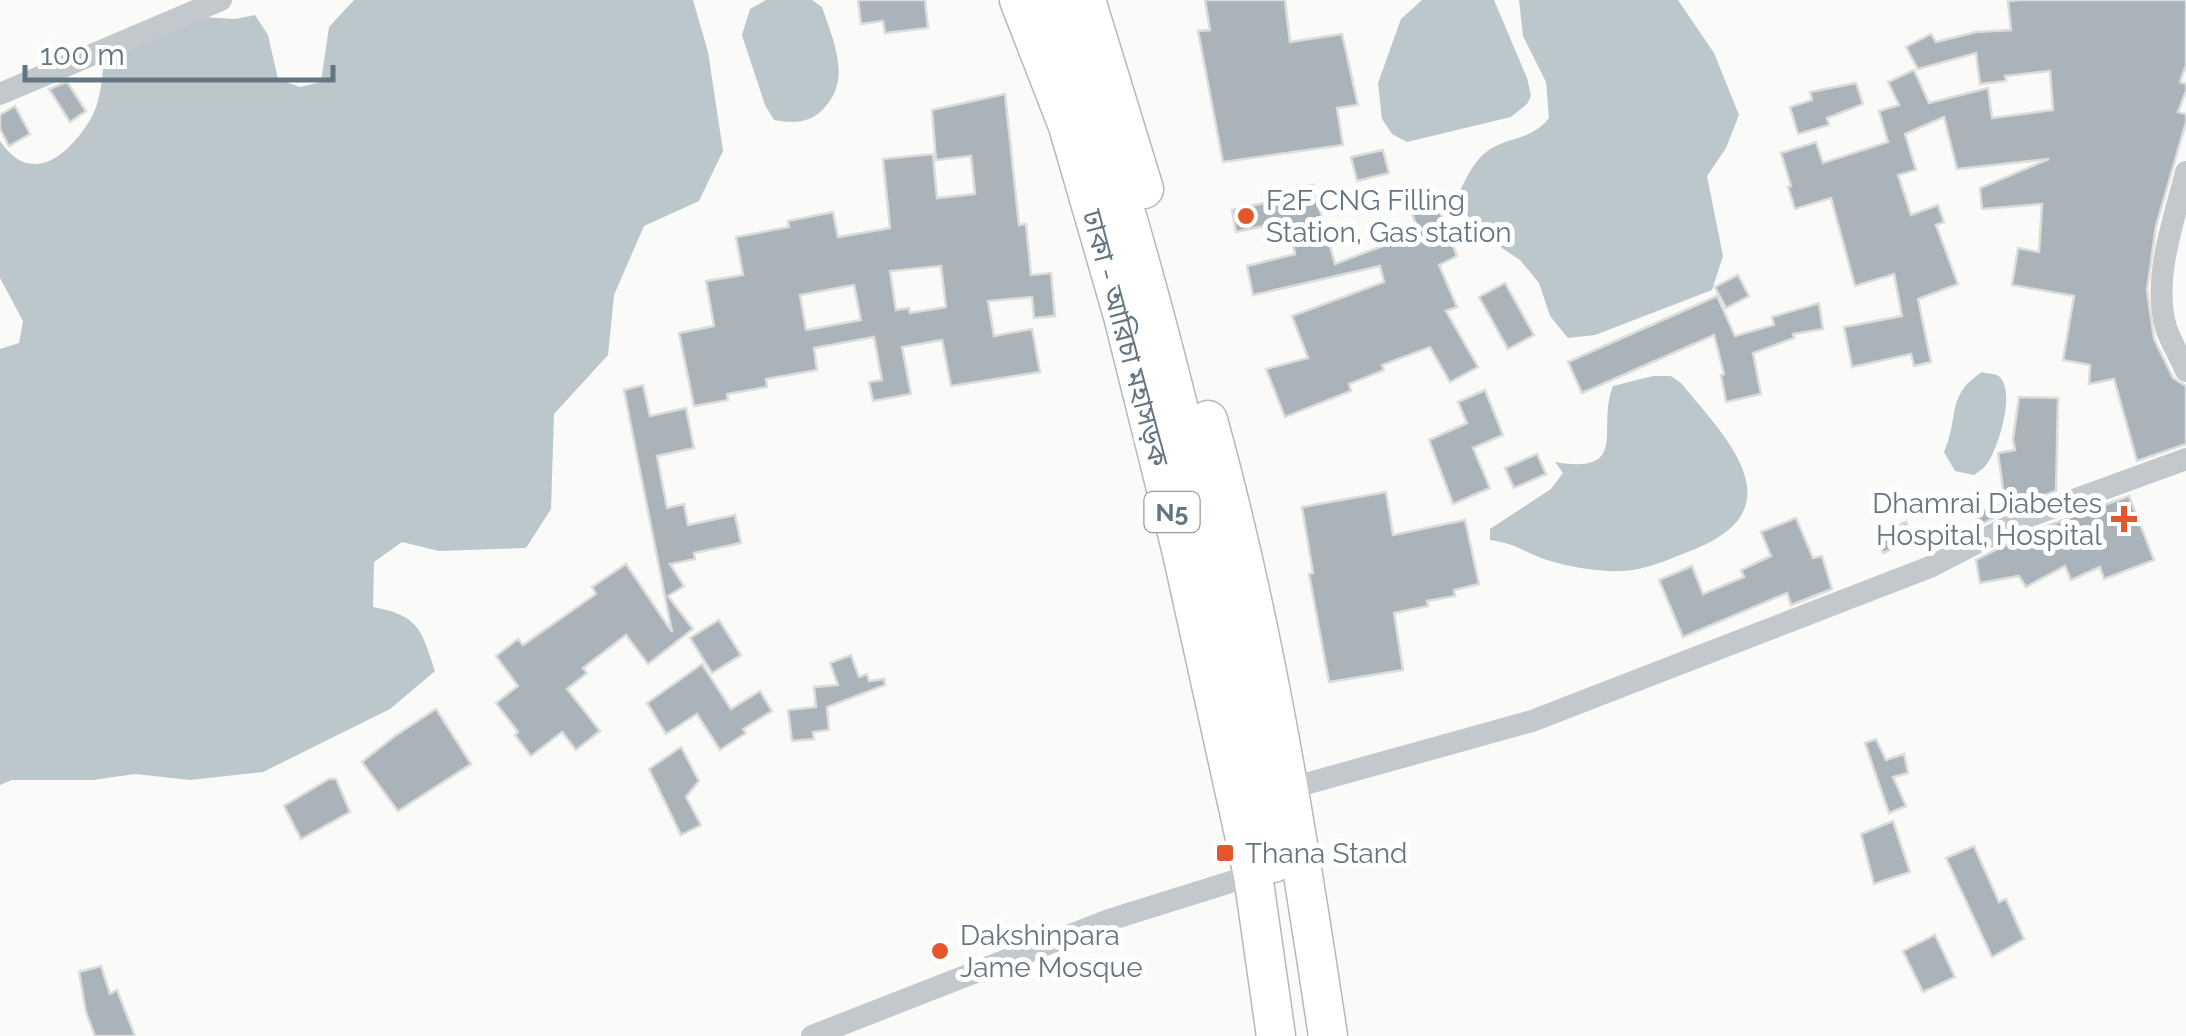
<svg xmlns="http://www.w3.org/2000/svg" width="2186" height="1036" viewBox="0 0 2186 1036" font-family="Raleway,'Noto Sans Bengali',sans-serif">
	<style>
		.water { fill: #bbc7cb }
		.building { fill: #aab3b9; stroke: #dcdcda; stroke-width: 2.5; fill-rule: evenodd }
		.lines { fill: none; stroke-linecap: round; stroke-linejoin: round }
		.trunk-casing { stroke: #b4b9bd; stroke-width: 41 }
		.minor { stroke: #c3c8cc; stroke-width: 22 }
		.trunk { stroke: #fff; stroke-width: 38 }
		.poi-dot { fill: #e4572e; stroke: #fff; stroke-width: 4 }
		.labels { text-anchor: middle; stroke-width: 10; stroke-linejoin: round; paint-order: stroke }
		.shield { fill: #fff; stroke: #939fa8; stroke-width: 2.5 }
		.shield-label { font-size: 25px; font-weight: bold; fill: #657683 }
		.poi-label { font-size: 28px; fill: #657683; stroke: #fff; text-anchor: start }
		.street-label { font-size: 28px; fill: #657683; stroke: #fff }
	</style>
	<rect width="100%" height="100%" fill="#fafaf8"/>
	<g class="water">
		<path d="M354,0H693L708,52L723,151L699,201L644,226L614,295L608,355L554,414L551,509L526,548L439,551L402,542L374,562L373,607C419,616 421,628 435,671L390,709L263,772L190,780L135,774L93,780H12L0,785V349L19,343L23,321L0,278V141C31,187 68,156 90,120C101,102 102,79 104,59L202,17L235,19L255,15L268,35L278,79L300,87L321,82L329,27Z"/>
		<path d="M766,0H812L822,7C833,40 851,77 826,106C812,123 795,124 774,120L765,105L742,35L750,9Z"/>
		<polygon points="1494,0 1527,78 1531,96 1527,104 1511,117 1407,142 1392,134 1382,119 1378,83 1401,19 1422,0"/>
		<path d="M1519,0H1678L1714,53L1739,115L1726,148L1707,176L1723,256L1712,290L1595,335L1568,338L1550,316L1539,283L1520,260L1493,242L1470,220L1458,195C1466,179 1472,164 1485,153C1506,136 1530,142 1549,118L1546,82L1523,36Z"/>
		<path d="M1982,372C1984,373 1995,374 1997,375C2018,387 1998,450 1987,464C1983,469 1978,472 1974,475L1955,471L1944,452C1960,417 1945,396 1982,372Z"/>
		<path d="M1653,376H1671L1681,383C1725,437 1798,507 1695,549C1672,558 1647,570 1622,571C1599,572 1569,567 1547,560C1523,552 1518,544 1490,540V529L1551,489L1563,473L1555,462C1631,475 1596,428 1613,386Z"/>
	</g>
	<g class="building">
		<polygon points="858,0 925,0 928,28 885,33 883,21 861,24"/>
		<polygon points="1205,0 1285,0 1290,42 1342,34 1358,105 1337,108 1343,145 1223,162 1198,31 1210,30"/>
		<polygon points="2020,0 2186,0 2186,65 2180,82 2186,84 2186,91 2178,112 2186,114 2186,122 2156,226 2147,290 2154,339 2173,378 2186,386 2186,444 2137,461 2114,379 2089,384 2090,365 2063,360 2074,296 2012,285 2018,248 2039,252 2042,204 1982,209 1980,188 2049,159 1957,169 1944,117 1905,134 1916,170 1898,175 1911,215 1938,205 1944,222 1936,225 1958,284 1918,299 1931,362 1914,366 1911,354 1852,367 1844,327 1902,316 1894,274 1855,286 1831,198 1795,209 1788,187 1791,186 1781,153 1816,142 1823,163 1888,142 1879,111 1899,105 1888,82 1914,70 1929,103 1988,88 1992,118 2053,110 2050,71 2005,76 2006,81 1980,84 1976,53 1918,69 1906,47 1931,34 1936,42 1976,32 2011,30 2008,1"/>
		<polygon points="67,82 86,111 70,122 49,89"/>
		<polygon points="1856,83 1863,104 1827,118 1829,125 1798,134 1790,107 1812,100 1810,92"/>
		<path d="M1005,94L1019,225L1026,224L1031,275L1051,273L1055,316L1034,318L1032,297L988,301L994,336L1032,329L1040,372L951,386L942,340L902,347L911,394L873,401L869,382L882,380L874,337L814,348L817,370L766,379L767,387L727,394L728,400L694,406L679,333L714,326L706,281L743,275L736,237L789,227L788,221L833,212L838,237L890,228L883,159L933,154L937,198L975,194L971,156L936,160L932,110ZM941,266L946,307L910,313L909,308L896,310L890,271ZM854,285L861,320L806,330L800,295Z"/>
		<polygon points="15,106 30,134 9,146 0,129 0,115"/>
		<polygon points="1383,150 1389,173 1357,181 1351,157"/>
		<polygon points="1313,185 1335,264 1419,232 1409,206 1434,196 1457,256 1439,265 1457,307 1446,311 1478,367 1450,382 1430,347 1382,365 1384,370 1349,384 1351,391 1285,417 1266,369 1308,358 1292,316 1384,282 1380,266 1253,295 1247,266 1295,254 1288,221 1236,232 1232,210 1286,198 1284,192"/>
		<polygon points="1738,275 1749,296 1726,308 1715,287"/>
		<polygon points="1505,283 1534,335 1508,349 1479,297"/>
		<polygon points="1717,296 1735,336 1774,325 1772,317 1819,303 1823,329 1793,334 1794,338 1753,353 1761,394 1726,402 1721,375 1724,374 1714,335 1582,393 1568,362"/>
		<polygon points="643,385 650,416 686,408 694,448 657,456 667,508 684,504 688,525 735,515 741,543 694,553 695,559 670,564 684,586 668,596 693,629 648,664 626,635 583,668 587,673 567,689 600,731 576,750 562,732 531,756 515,735 518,732 496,703 518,686 496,656 518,639 523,645 596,594 592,587 626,564 672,632 624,390"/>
		<polygon points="1485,390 1503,435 1473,448 1490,488 1453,504 1429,440 1467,423 1458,402"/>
		<polygon points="2019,397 2058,398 2056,491 2022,503 1980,525 1976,513 2005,503 1998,453 2015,450 2013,439"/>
		<polygon points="1537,454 1546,474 1514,488 1505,468"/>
		<polygon points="1386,492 1393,535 1465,520 1479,584 1454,590 1455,596 1427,601 1428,606 1394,613 1403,670 1329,682 1309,574 1313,573 1302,507"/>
		<polygon points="2129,496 2154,560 2104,579 2100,567 2071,580 2065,566 2026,587 2019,576 1980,583 1976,560 2033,531"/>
		<polygon points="1796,518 1813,558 1822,556 1832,589 1791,605 1787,593 1683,637 1659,580 1692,566 1703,594 1744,577 1741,570 1771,556 1761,532"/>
		<polygon points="1906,522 1914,539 1883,553 1875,536"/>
		<polygon points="719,620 741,655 712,673 690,638"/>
		<polygon points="851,655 859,677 867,674 869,681 884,679 885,685 827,707 829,730 813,732 814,739 792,741 788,710 816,707 814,687 838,685 830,663"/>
		<polygon points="702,664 731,709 760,691 772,711 743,729 746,733 720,750 697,714 666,734 647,703"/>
		<polygon points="436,709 471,764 398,811 362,762 395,736"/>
		<polygon points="1876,739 1886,760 1904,754 1908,773 1893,777 1906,806 1889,813 1865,743"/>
		<polygon points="681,747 699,781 686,797 701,825 681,835 649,769"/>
		<polygon points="329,779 336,779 350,812 301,839 284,806"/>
		<polygon points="1893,821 1910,872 1874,884 1861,834"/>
		<polygon points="1974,846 1999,902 2006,899 2024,939 1992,957 1946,858"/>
		<polygon points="1935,935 1955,977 1923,992 1903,951"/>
		<polygon points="101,966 110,994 117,990 135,1036 95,1036 86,1012 79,972"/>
	</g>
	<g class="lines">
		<defs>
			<g id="trunk">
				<polyline points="1019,0 1068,126 1123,316 1182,553 1253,875 1276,1036"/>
				<path d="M1052,0C1103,124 1139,253 1172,382C1213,541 1247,701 1273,863"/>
				<polyline points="1086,0 1144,189"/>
				<path d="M1208,420C1264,622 1297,829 1328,1036"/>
			</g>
		</defs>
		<use href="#trunk" class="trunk-casing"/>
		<g class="minor">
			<polyline points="0,94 221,0"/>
			<path d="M2186,172C2174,221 2152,278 2166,328C2171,342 2180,357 2186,371"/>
			<polyline points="1291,788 1532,721 1930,567 2027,517 2186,459"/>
			<polyline points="812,1036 1109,920 1253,875"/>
		</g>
		<use href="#trunk" class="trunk"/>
	</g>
	<g class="poi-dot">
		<circle cx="1246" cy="216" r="10"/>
		<path d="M2119 504h10v10h10v10h-10v10h-10v-10h-10v-10h10z"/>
		<rect x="1215" y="843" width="20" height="20" rx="5"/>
		<circle cx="940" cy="951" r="10"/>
	</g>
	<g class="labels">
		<rect class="shield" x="1144.5" y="492" width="55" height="40" rx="8"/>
		<g class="shield-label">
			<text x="1172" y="521">N5</text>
		</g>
		<g class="poi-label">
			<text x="1266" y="210">F2F CNG Filling<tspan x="1266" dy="32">Station, Gas station</tspan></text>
			<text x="2102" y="513" text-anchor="end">Dhamrai Diabetes<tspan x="2102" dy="32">Hospital, Hospital</tspan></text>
			<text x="1245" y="863">Thana Stand</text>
			<text x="960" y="945">Dakshinpara<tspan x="960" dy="32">Jame Mosque</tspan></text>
		</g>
		<g class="street-label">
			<text transform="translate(1126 338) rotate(75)" y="10">ঢাকা - আরিচা মহাসড়ক</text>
		</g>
	</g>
	<path d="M25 65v15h308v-15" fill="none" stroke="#657683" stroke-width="5"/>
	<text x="40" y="65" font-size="30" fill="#657683" stroke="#ffffff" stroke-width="8" paint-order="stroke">100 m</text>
</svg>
